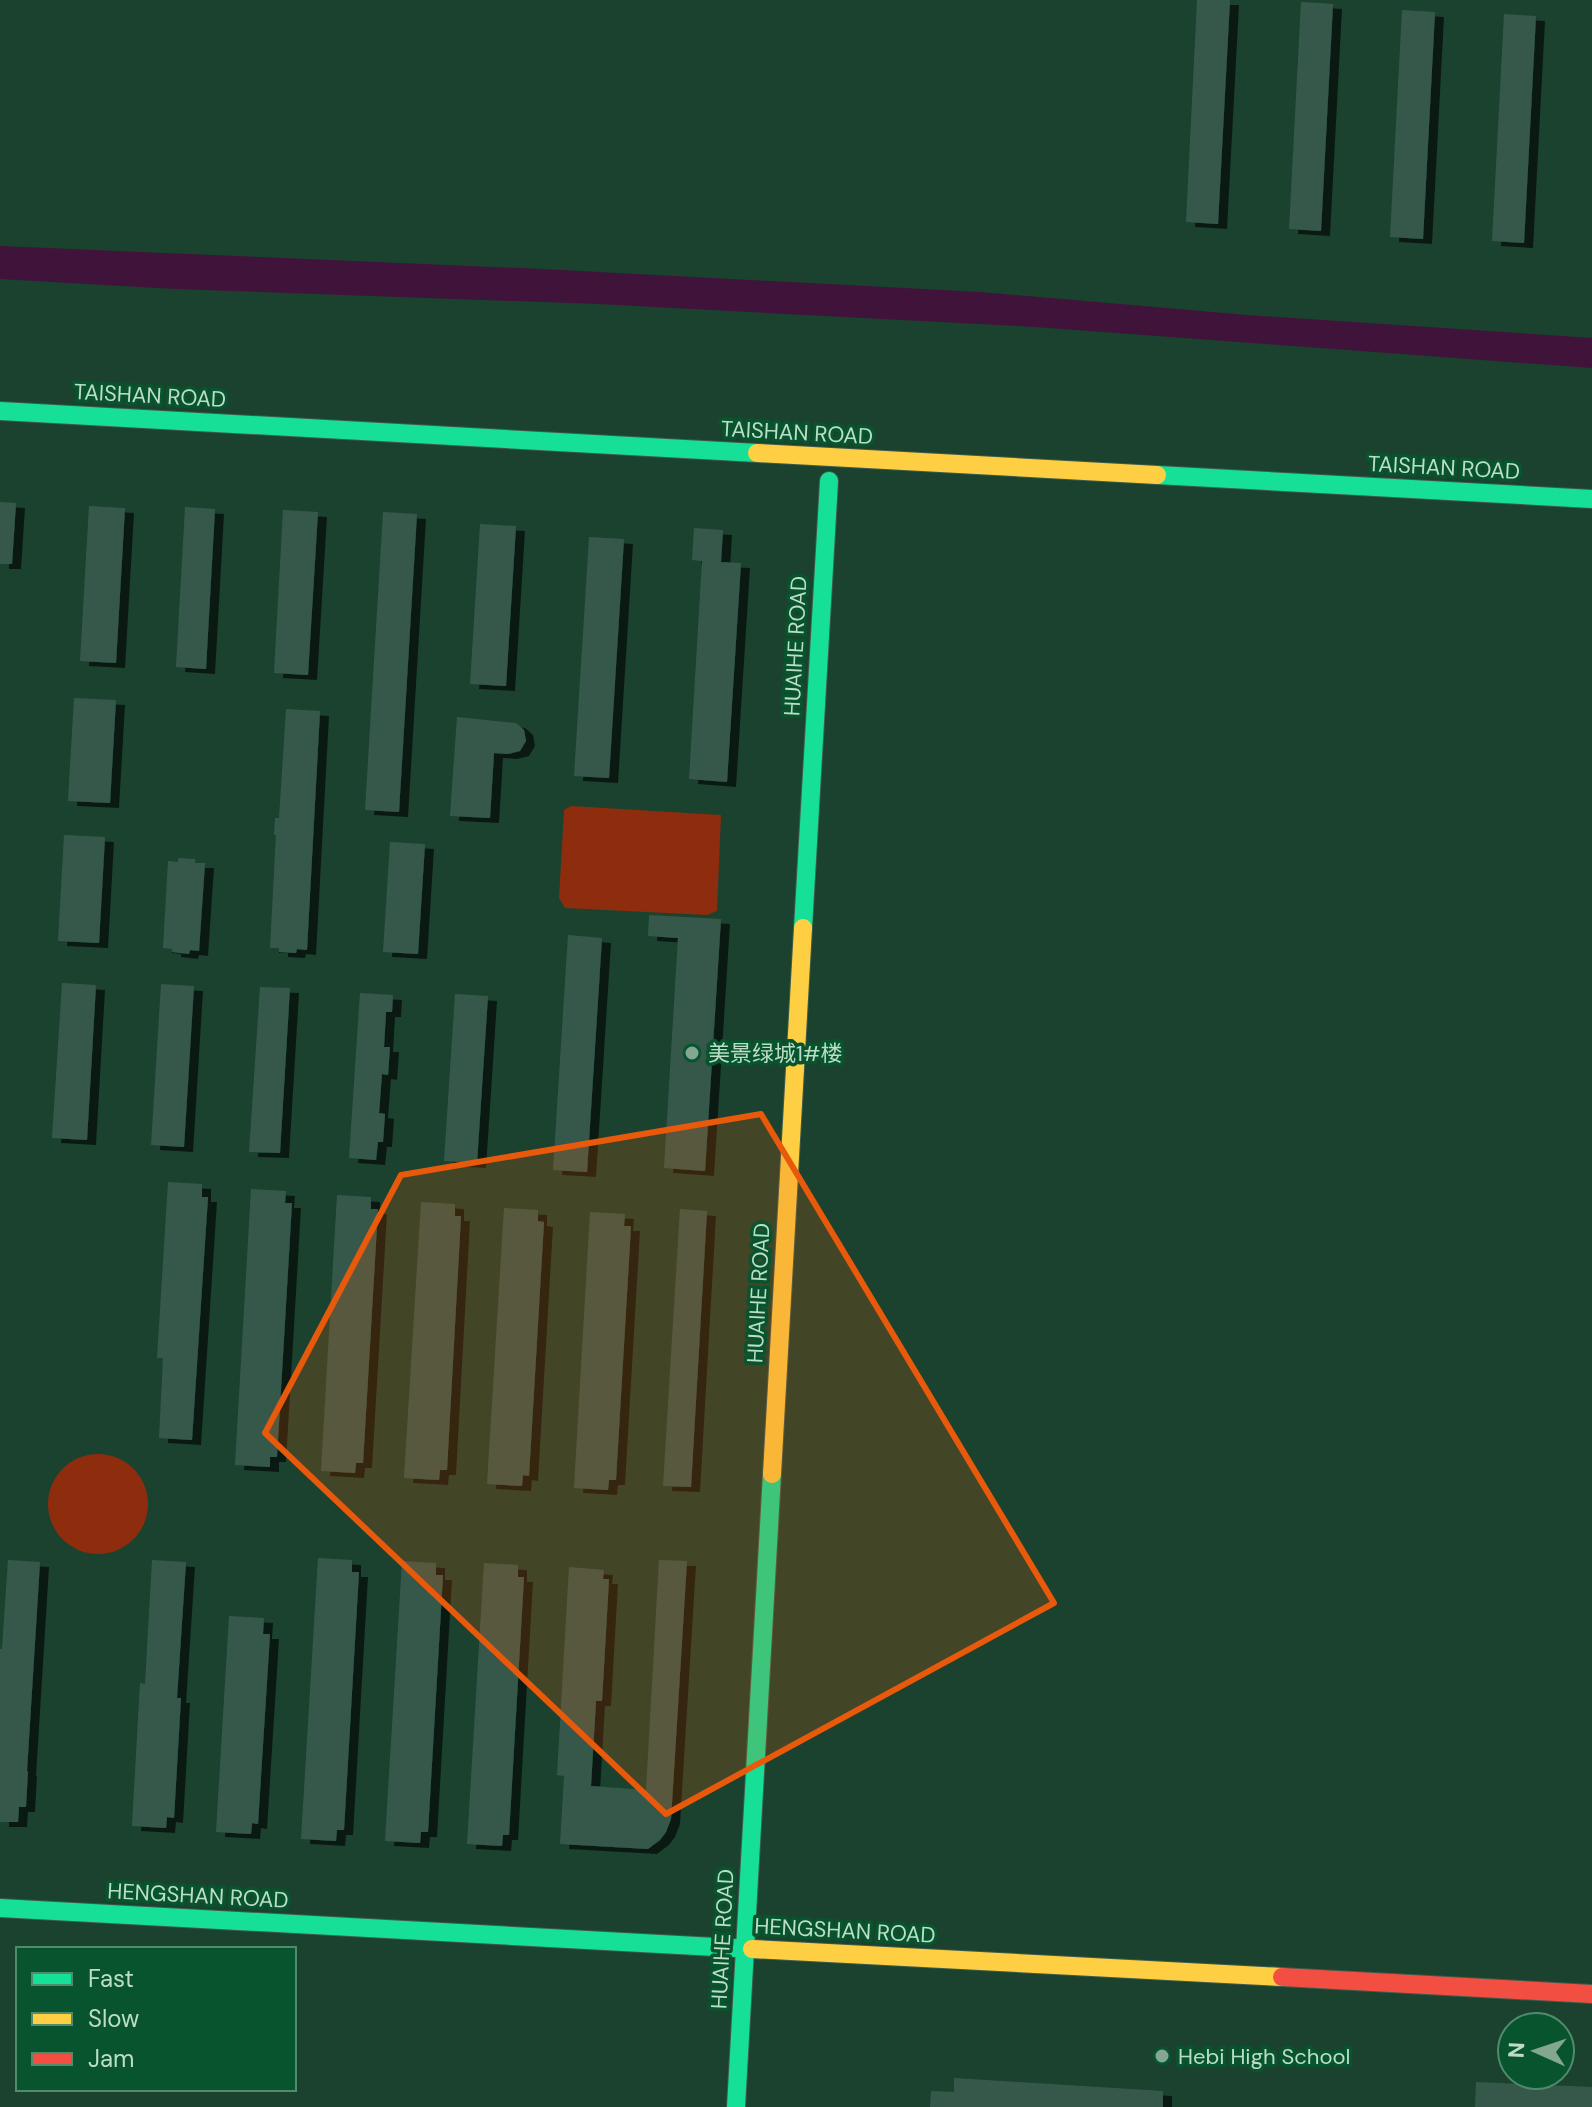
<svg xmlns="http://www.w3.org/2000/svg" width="1592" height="2107" viewBox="0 0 1592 2107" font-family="'DM Sans','Noto Sans SC',sans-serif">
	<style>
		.green { fill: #8d2d0d }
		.water { fill: #40133b }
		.building { fill: #35594c; filter: url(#shadow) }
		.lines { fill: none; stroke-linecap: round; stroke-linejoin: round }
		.fast-casing { stroke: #3e5b4b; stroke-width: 20 }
		.slow-casing { stroke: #3e5b4b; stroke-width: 20 }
		.jam-casing { stroke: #3e5b4b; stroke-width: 20 }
		.fast { stroke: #16e098; stroke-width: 18 }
		.slow { stroke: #ffcf43; stroke-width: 18 }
		.jam { stroke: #f24e42; stroke-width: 18 }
		.marked { fill: #e8590c; fill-opacity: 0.2; stroke: #e8590c; stroke-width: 6; stroke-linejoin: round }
		.poi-dot { fill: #83a791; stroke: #08542f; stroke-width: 3 }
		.labels { text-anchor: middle; stroke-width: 7; stroke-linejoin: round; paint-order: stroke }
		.street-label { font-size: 22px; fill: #bcddc6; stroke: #08542f }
		.poi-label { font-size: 22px; fill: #bcddc6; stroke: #08542f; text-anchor: start }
	</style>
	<defs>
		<filter id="shadow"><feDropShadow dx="9" dy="5" stdDeviation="0" flood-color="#0009"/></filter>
	</defs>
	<rect width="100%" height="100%" fill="#1a422e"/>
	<g class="green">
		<polygon points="571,806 721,815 717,911 707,915 565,908 559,898 564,810"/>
		<circle cx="98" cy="1504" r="50"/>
	</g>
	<polygon class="water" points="0,246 542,269 980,292 1247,315 1592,338 1592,368 1035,327 598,304 175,289 0,279"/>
	<g class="building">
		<polygon points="1197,0 1230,0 1218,224 1186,222"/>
		<polygon points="1301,2 1333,4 1321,231 1289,229"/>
		<polygon points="1402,10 1435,12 1423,239 1390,237"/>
		<polygon points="1504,14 1536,16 1524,243 1492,241"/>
		<polygon points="0,502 16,503 12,564 0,564"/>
		<polygon points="89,506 125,508 116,663 80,661"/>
		<polygon points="185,507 215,509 206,669 176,667"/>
		<polygon points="283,510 318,512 308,675 274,673"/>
		<polygon points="383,512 417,514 399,812 365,810"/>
		<polygon points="480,524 516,526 506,686 470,684"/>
		<polygon points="694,528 723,530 721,562 741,563 727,782 689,779 702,561 692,560"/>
		<polygon points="589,537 624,539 609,778 574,776"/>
		<polygon points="74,698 116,700 110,803 68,801"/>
		<polygon points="286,709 320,711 307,950 297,949 296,953 279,952 279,948 270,948 276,835 274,835 275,818 279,818"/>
		<polygon points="457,717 516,723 524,730 526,741 520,751 508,754 494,753 490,818 450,816"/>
		<polygon points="64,835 105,837 99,943 58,941"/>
		<polygon points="390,842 425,844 418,954 383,952"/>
		<polygon points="178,858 195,859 195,863 205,863 199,951 190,950 189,954 172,952 172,949 163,948 168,861 178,862"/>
		<polygon points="649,915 721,919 705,1171 664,1168 678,938 648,936"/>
		<polygon points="568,935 602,938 587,1172 553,1170"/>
		<polygon points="62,983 96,985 87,1140 52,1138"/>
		<polygon points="161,984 194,986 184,1147 151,1145"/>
		<polygon points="260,987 290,988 280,1153 249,1152"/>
		<polygon points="360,993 393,995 392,1012 386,1012 384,1047 390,1047 388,1075 382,1074 379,1113 385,1114 383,1142 378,1142 376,1160 349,1158"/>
		<polygon points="455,994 488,996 477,1163 444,1161"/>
		<polygon points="168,1182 202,1184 202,1197 208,1197 192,1440 159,1438 163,1358 157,1358"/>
		<polygon points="251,1189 286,1191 285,1203 292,1203 277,1457 270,1457 270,1467 235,1465"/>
		<polygon points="337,1195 371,1197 371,1209 378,1209 363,1463 356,1463 355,1473 321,1471"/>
		<polygon points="421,1202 455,1204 455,1216 461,1216 447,1470 440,1470 439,1480 404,1478"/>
		<polygon points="504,1208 538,1210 538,1221 544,1222 529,1476 523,1475 522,1486 487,1484"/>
		<polygon points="680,1209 707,1211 691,1487 663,1486"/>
		<polygon points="590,1212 625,1214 624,1226 631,1226 616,1480 609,1480 608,1490 574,1488"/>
		<polygon points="318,1558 352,1560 352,1572 359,1572 344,1830 337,1830 336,1841 301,1839"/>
		<polygon points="8,1560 40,1562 27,1771 28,1771 26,1807 19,1807 18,1822 0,1822 0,1649 2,1649"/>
		<polygon points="152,1560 186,1562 177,1698 181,1698 174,1818 167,1817 166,1828 132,1826 140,1683 145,1684"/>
		<polygon points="659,1560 687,1561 671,1819 666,1832 660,1840 648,1849 560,1844 564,1776 557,1775 569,1567 604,1570 603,1579 609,1579 602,1701 596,1701 591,1786 646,1790"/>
		<polygon points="402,1561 436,1563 436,1575 443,1575 428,1832 421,1832 420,1843 385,1841"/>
		<polygon points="484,1563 518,1565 518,1577 524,1577 509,1835 503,1835 502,1846 467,1844"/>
		<polygon points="229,1616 264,1618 263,1634 270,1634 258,1824 252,1823 251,1834 216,1832"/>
		<polygon points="954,2078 1163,2091 1163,2107 930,2107 931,2091 954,2092"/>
		<polygon points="1476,2082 1592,2087 1592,2107 1475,2107"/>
	</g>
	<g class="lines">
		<defs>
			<g id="fast">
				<polyline points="0,411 757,453"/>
				<polyline points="1157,475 1592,499"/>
				<polyline points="803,928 829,481"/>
				<polyline points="0,1908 752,1949"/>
				<polyline points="736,2107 772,1474"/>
			</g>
			<g id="slow">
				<polyline points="757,453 1157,475"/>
				<polyline points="772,1474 803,928"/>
				<polyline points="752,1949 1282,1977"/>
			</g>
			<polyline id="jam" points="1282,1977 1592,1994"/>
		</defs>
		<use href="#fast" class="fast-casing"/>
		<use href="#slow" class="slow-casing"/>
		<use href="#jam" class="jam-casing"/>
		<use href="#fast" class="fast"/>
		<use href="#slow" class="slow"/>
		<use href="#jam" class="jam"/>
	</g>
	<path class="marked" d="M761,1114L1054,1603L666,1814L265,1433L401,1175Z"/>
	<g class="poi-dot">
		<circle cx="692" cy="1053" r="8"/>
		<circle cx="1162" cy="2056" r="8"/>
	</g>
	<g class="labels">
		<g class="street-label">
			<text transform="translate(150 395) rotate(3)" y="8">TAISHAN ROAD</text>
			<text transform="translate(797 432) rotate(3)" y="8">TAISHAN ROAD</text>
			<text transform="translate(1444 467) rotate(3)" y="8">TAISHAN ROAD</text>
			<text transform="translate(795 646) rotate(-87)" y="8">HUAIHE ROAD</text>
			<text transform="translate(758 1293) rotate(-87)" y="8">HUAIHE ROAD</text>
			<text transform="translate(198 1895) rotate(3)" y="8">HENGSHAN ROAD</text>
			<text transform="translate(845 1930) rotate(3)" y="8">HENGSHAN ROAD</text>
			<text transform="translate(722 1939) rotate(-87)" y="8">HUAIHE ROAD</text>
		</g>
		<g class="poi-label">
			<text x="708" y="1061">美景绿城1#楼</text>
			<text x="1178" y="2064">Hebi High School</text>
		</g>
	</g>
	<rect x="16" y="1947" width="280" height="144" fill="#08542f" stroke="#508b6b" stroke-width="2"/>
	<rect x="32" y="1973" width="40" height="12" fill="#16e098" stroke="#508b6b" stroke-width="2"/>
	<text x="88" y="1987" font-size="24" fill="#bcddc6">Fast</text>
	<rect x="32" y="2013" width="40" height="12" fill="#ffcf43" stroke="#508b6b" stroke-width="2"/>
	<text x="88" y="2027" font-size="24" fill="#bcddc6">Slow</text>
	<rect x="32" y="2053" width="40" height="12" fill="#f24e42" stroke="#508b6b" stroke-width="2"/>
	<text x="88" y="2067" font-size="24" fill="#bcddc6">Jam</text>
	<g transform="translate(1536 2051) rotate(273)"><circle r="38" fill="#08542f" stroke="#508b6b" stroke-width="2"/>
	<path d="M0-6L14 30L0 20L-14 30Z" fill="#83a791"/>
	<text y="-12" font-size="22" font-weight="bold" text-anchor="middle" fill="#bcddc6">N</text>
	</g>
</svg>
